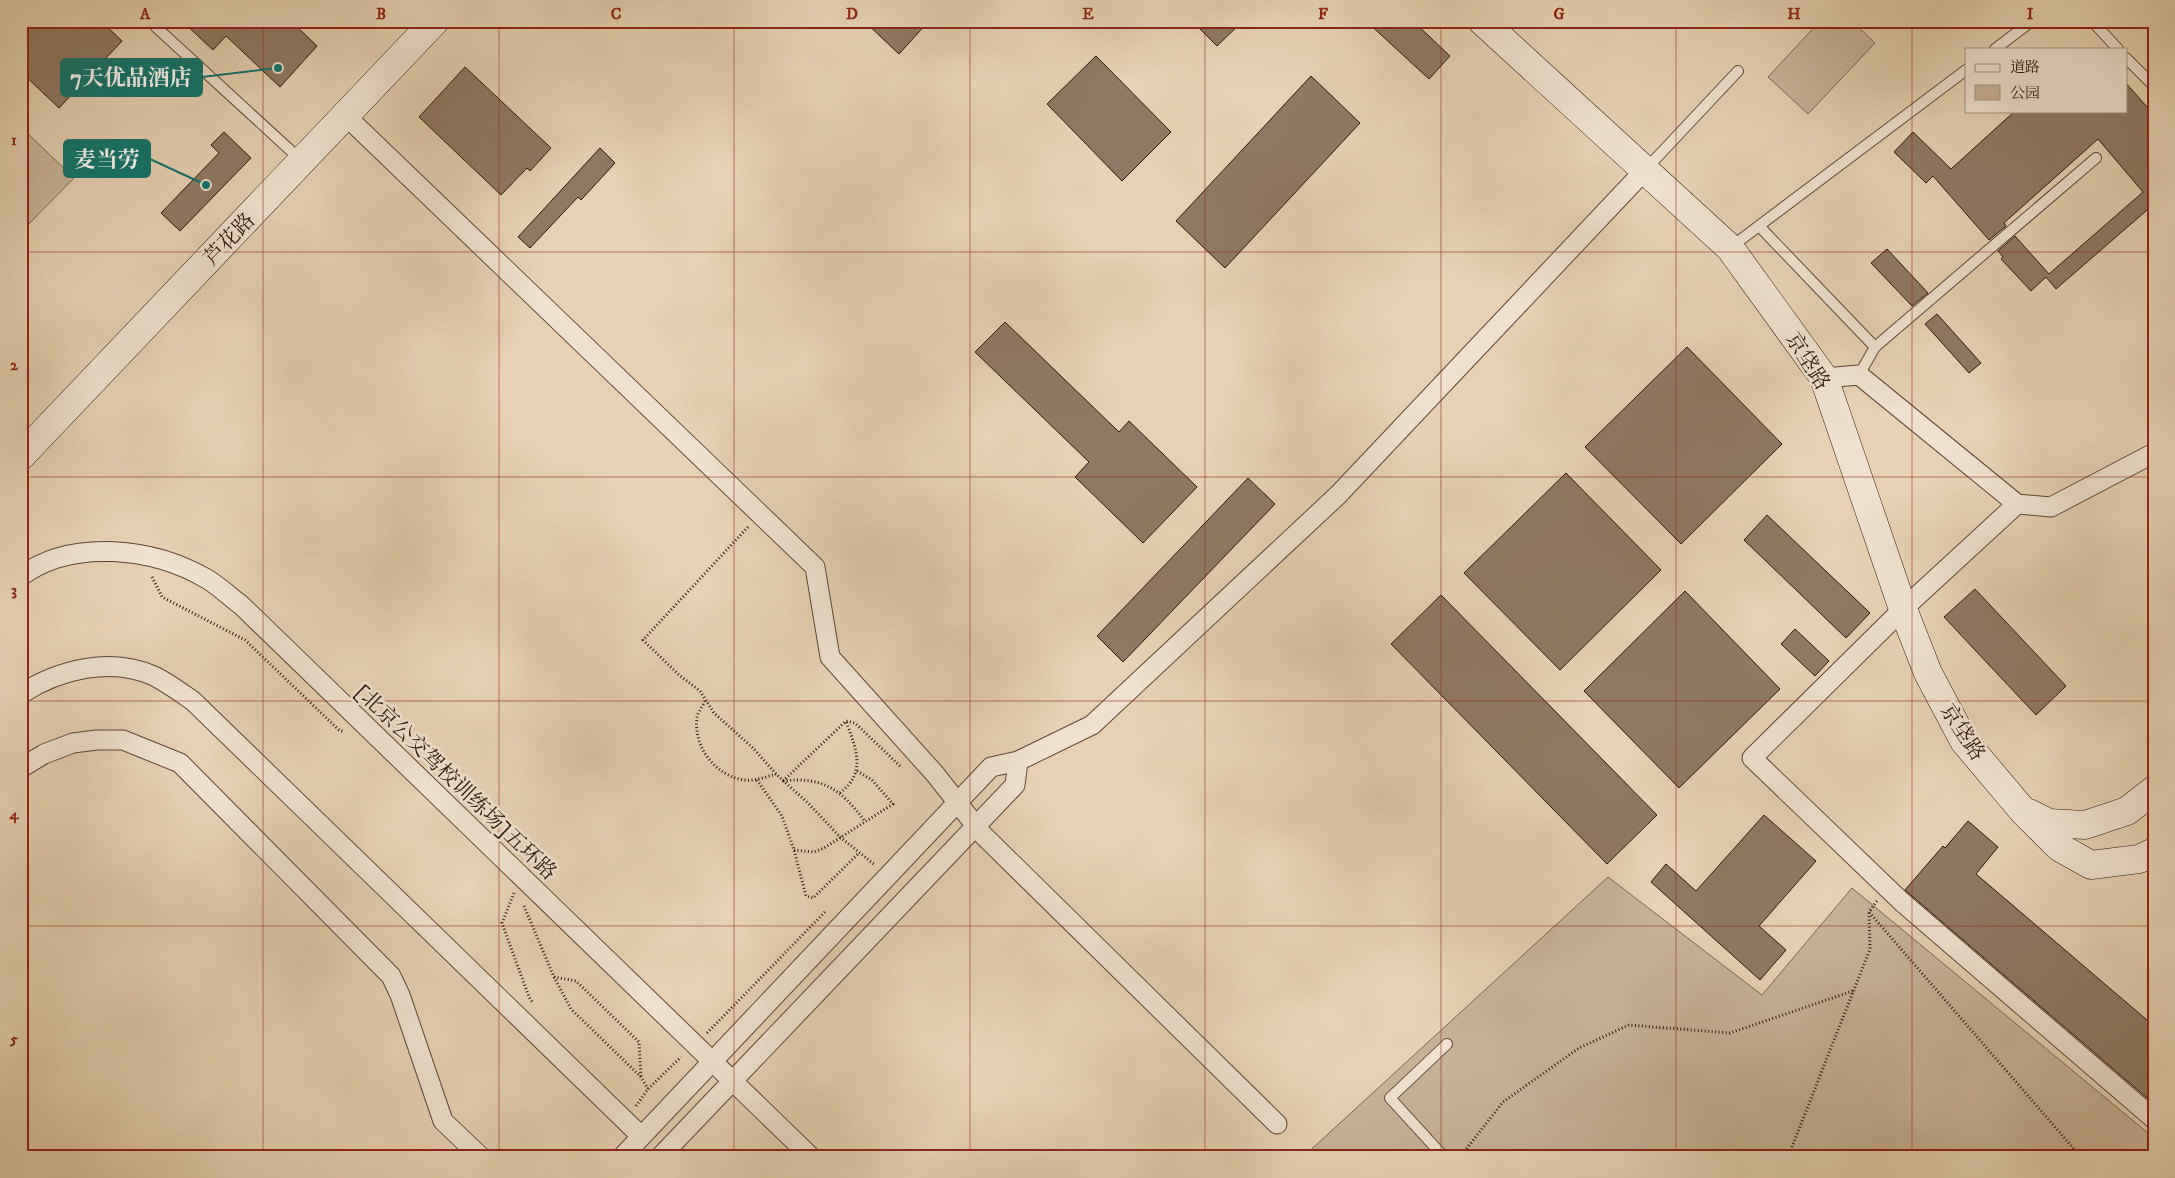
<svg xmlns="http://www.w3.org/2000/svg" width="2175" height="1178" viewBox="0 0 2175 1178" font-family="'IM FELL DW Pica','Noto Serif SC',serif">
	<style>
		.green { fill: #c8b296; stroke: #7c6651 }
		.building { fill: #907962; stroke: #31190c }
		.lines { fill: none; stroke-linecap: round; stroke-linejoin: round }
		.lane-casing { stroke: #5e4736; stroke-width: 12 }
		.street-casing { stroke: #5e4736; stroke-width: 21 }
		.secondary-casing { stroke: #31190c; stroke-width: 29 }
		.path { stroke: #31190c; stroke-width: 3; stroke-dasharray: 1 2.5; stroke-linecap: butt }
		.lane { stroke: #efe1cd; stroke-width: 10 }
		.street { stroke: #efe1cd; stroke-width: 19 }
		.secondary { stroke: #efe1cd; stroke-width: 28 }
		.grid { fill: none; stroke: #8f2418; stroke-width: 1; stroke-opacity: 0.55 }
		.labels { text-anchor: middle; stroke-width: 5; stroke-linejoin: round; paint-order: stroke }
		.street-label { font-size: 21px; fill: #31190c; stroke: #efe1cd }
		.leader { fill: none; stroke: #0f766e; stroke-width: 2 }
		.callout-dot { fill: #0f766e; stroke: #efe1cd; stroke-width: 2 }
		.callout { fill: #0f766e; stroke: #0f766e; stroke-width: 2 }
		.callout-label { font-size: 22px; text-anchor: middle; font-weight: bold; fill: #fff }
		.neatline { fill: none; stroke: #8f2418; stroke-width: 2 }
		.grid-label { font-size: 16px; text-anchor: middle; font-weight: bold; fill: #8f2418 }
	</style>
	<rect width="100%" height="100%" fill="#e7d1b2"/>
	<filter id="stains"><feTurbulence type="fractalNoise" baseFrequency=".004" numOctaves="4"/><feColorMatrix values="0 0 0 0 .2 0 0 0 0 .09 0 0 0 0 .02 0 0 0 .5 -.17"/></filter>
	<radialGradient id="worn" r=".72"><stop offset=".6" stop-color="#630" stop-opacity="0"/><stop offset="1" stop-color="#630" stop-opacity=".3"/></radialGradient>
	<g class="green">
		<polygon points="1820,21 1852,21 1875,43 1808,114 1768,77"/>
		<polygon points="21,127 74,178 21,232"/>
		<polygon points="1608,877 1762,995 1852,888 2154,1138 2154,1157 1303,1157"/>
	</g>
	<g class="building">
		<polygon points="21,21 101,21 122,41 59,108 21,72"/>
		<polygon points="182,21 291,21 317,46 280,87 226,36 213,50"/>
		<polygon points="864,21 929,21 899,54"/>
		<polygon points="1192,21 1243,21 1217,46"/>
		<polygon points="1366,21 1413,21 1450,56 1429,79"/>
		<polygon points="1096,56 1171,132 1122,181 1047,104"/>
		<polygon points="465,67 551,148 530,171 527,168 501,195 419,117"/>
		<polygon points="1311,76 1360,123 1225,268 1176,221"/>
		<polygon points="2126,83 2154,115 2154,204 2056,289 2046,277 2031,291 2001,259 2003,257 1998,251 2015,236 2049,274 2143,192 2098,139 2004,223 2006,226 1989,240 1933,176 1926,183 1894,152 1913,132 1951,169 2015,111 2126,111"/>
		<polygon points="224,132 251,158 180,231 161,213 219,153 211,145"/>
		<polygon points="600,148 615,163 581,200 578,197 530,248 518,237"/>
		<polygon points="1887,249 1928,293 1912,306 1871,263"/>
		<polygon points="1937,314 1981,363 1969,373 1925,324"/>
		<polygon points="1005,322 1119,432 1129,421 1197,487 1143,543 1075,477 1089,462 975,352"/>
		<polygon points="1687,347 1782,444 1681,544 1585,447"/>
		<polygon points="1566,473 1661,570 1560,670 1464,573"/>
		<polygon points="1248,478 1275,504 1123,662 1097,636"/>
		<polygon points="1767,515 1870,613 1846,638 1744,540"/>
		<polygon points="1975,589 2066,686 2036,715 1944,617"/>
		<polygon points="1685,591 1780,689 1679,788 1584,691"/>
		<polygon points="1441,595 1657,815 1607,864 1391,644"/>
		<polygon points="1795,629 1829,661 1815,676 1781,644"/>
		<polygon points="1764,815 1816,861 1759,926 1786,950 1760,980 1651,882 1666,864 1696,891"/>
		<polygon points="1968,821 1998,847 1976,874 2154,1026 2154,1104 1905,890 1943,846 1945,848"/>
	</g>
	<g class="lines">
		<defs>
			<g id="lane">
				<polyline points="154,21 156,27 302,161"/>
				<polyline points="2092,21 2118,49"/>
				<polyline points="1995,49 2032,21"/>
				<polyline points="2126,58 2154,86"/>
				<polyline points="1646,169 1738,71"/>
				<polyline points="1759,226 1875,347 1859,375"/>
				<polyline points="1731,247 1966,70"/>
				<polyline points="1875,347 2096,158"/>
				<polyline points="1444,1157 1390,1098 1447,1044"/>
			</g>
			<g id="street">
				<polyline points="346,116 815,567 830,657 935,774 983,835 1277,1124"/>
				<polyline points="1824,378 1859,375 2017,504 2051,507 2154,453"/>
				<polyline points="2017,504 1903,609 1752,758 1902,902 2154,1119"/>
				<path d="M21,576C73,538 154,548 207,579C219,586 230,597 241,605L811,1157"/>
				<path d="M21,694C58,670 111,656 154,676C168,683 180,692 193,701L641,1136"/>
				<polyline points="21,768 44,754 73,743 97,740 123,740 180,763 391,976 400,995 443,1121 481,1157"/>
				<polyline points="622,1157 991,767 1018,761 1092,725 1338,495 1645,170"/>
				<polyline points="660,1157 1015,785 1018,761"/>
			</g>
			<g id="secondary">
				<polyline points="1482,21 1730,248 1824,378 1903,609 1928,673 1964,741 2023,811 2059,847 2091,865 2139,859 2154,852"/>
				<polyline points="21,456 435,21"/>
				<polyline points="2029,813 2049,823 2085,825 2127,811 2154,790"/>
			</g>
		</defs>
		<use href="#lane" class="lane-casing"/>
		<use href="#street" class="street-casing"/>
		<use href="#secondary" class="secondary-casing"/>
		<g class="path">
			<polyline points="748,527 643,640 679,675 700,691 714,713 753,748 776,774 809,804 840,837 875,865"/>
			<polyline points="152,577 162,597 245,640 339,730 344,732"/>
			<path d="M705,701C703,706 697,713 697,718C693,748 717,777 745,780C756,781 766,777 776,774"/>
			<polyline points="757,780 782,816 794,850 806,896 813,898 859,853"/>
			<polyline points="783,781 846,721 855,723 901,767"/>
			<path d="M783,781C823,776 841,790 864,820"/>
			<path d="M840,793C867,772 856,749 846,721"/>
			<polyline points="794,850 814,852 824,848 893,804 872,780 857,771"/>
			<polyline points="514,893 502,923 529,997 533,1003"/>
			<polyline points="1877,901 1869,912 2081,1157"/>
			<polyline points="524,906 554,977 571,1009 641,1077 648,1089"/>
			<polyline points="554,977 576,981 639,1042 641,1077"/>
			<polyline points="707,1033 825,912"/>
			<polyline points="636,1106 648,1089 681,1057"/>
			<polyline points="1460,1157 1503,1102 1579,1048 1629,1025 1730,1033 1853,991"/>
			<polyline points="1788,1157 1870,949 1869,912"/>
		</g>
		<use href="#lane" class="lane"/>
		<use href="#street" class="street"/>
		<use href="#secondary" class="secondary"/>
	</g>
	<path class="grid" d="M263,21V1157M499,21V1157M734,21V1157M970,21V1157M1205,21V1157M1441,21V1157M1676,21V1157M1912,21V1157M21,252H2154M21,477H2154M21,701H2154M21,926H2154"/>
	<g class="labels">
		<g class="street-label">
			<text transform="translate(229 239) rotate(-46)" y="7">芦花路</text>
			<text transform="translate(1808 361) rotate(58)" y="7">京垡路</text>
			<text transform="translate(1963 732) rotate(57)" y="7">京垡路</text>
			<text transform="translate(456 782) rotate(44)" y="7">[北京公交驾校训练场]五环路</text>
		</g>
	</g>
	<path class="leader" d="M278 68L202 77M206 185L150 159"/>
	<g class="callout-dot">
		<circle cx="278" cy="68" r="5"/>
		<circle cx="206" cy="185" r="5"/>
	</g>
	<g class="callout">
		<rect x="61" y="59" width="141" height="37" rx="5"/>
		<rect x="64" y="140" width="86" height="37" rx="5"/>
	</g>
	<g class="callout-label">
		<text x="131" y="85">7天优品酒店</text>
		<text x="107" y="167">麦当劳</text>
	</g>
	<rect width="2175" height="1178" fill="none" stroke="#e7d1b2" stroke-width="55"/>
	<rect x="1965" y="48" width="162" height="65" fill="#efe1cd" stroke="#a39180"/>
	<rect x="1975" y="64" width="25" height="8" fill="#efe1cd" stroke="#a39180"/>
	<text x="2010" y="72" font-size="15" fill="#31190c">道路</text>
	<rect x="1975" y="85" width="25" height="15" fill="#c8b296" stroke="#a39180"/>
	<text x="2010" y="98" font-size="15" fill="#31190c">公园</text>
	<rect x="28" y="28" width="2120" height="1122" class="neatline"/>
	<g class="grid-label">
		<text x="145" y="19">A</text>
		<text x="381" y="19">B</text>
		<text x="616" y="19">C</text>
		<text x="852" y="19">D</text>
		<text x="1088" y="19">E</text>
		<text x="1323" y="19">F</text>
		<text x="1559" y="19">G</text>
		<text x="1794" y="19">H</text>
		<text x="2030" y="19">I</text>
		<text x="14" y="145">1</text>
		<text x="14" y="370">2</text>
		<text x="14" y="595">3</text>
		<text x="14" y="819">4</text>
		<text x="14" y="1044">5</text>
	</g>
	<rect width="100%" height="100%" filter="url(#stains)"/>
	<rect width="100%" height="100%" fill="url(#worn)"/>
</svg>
